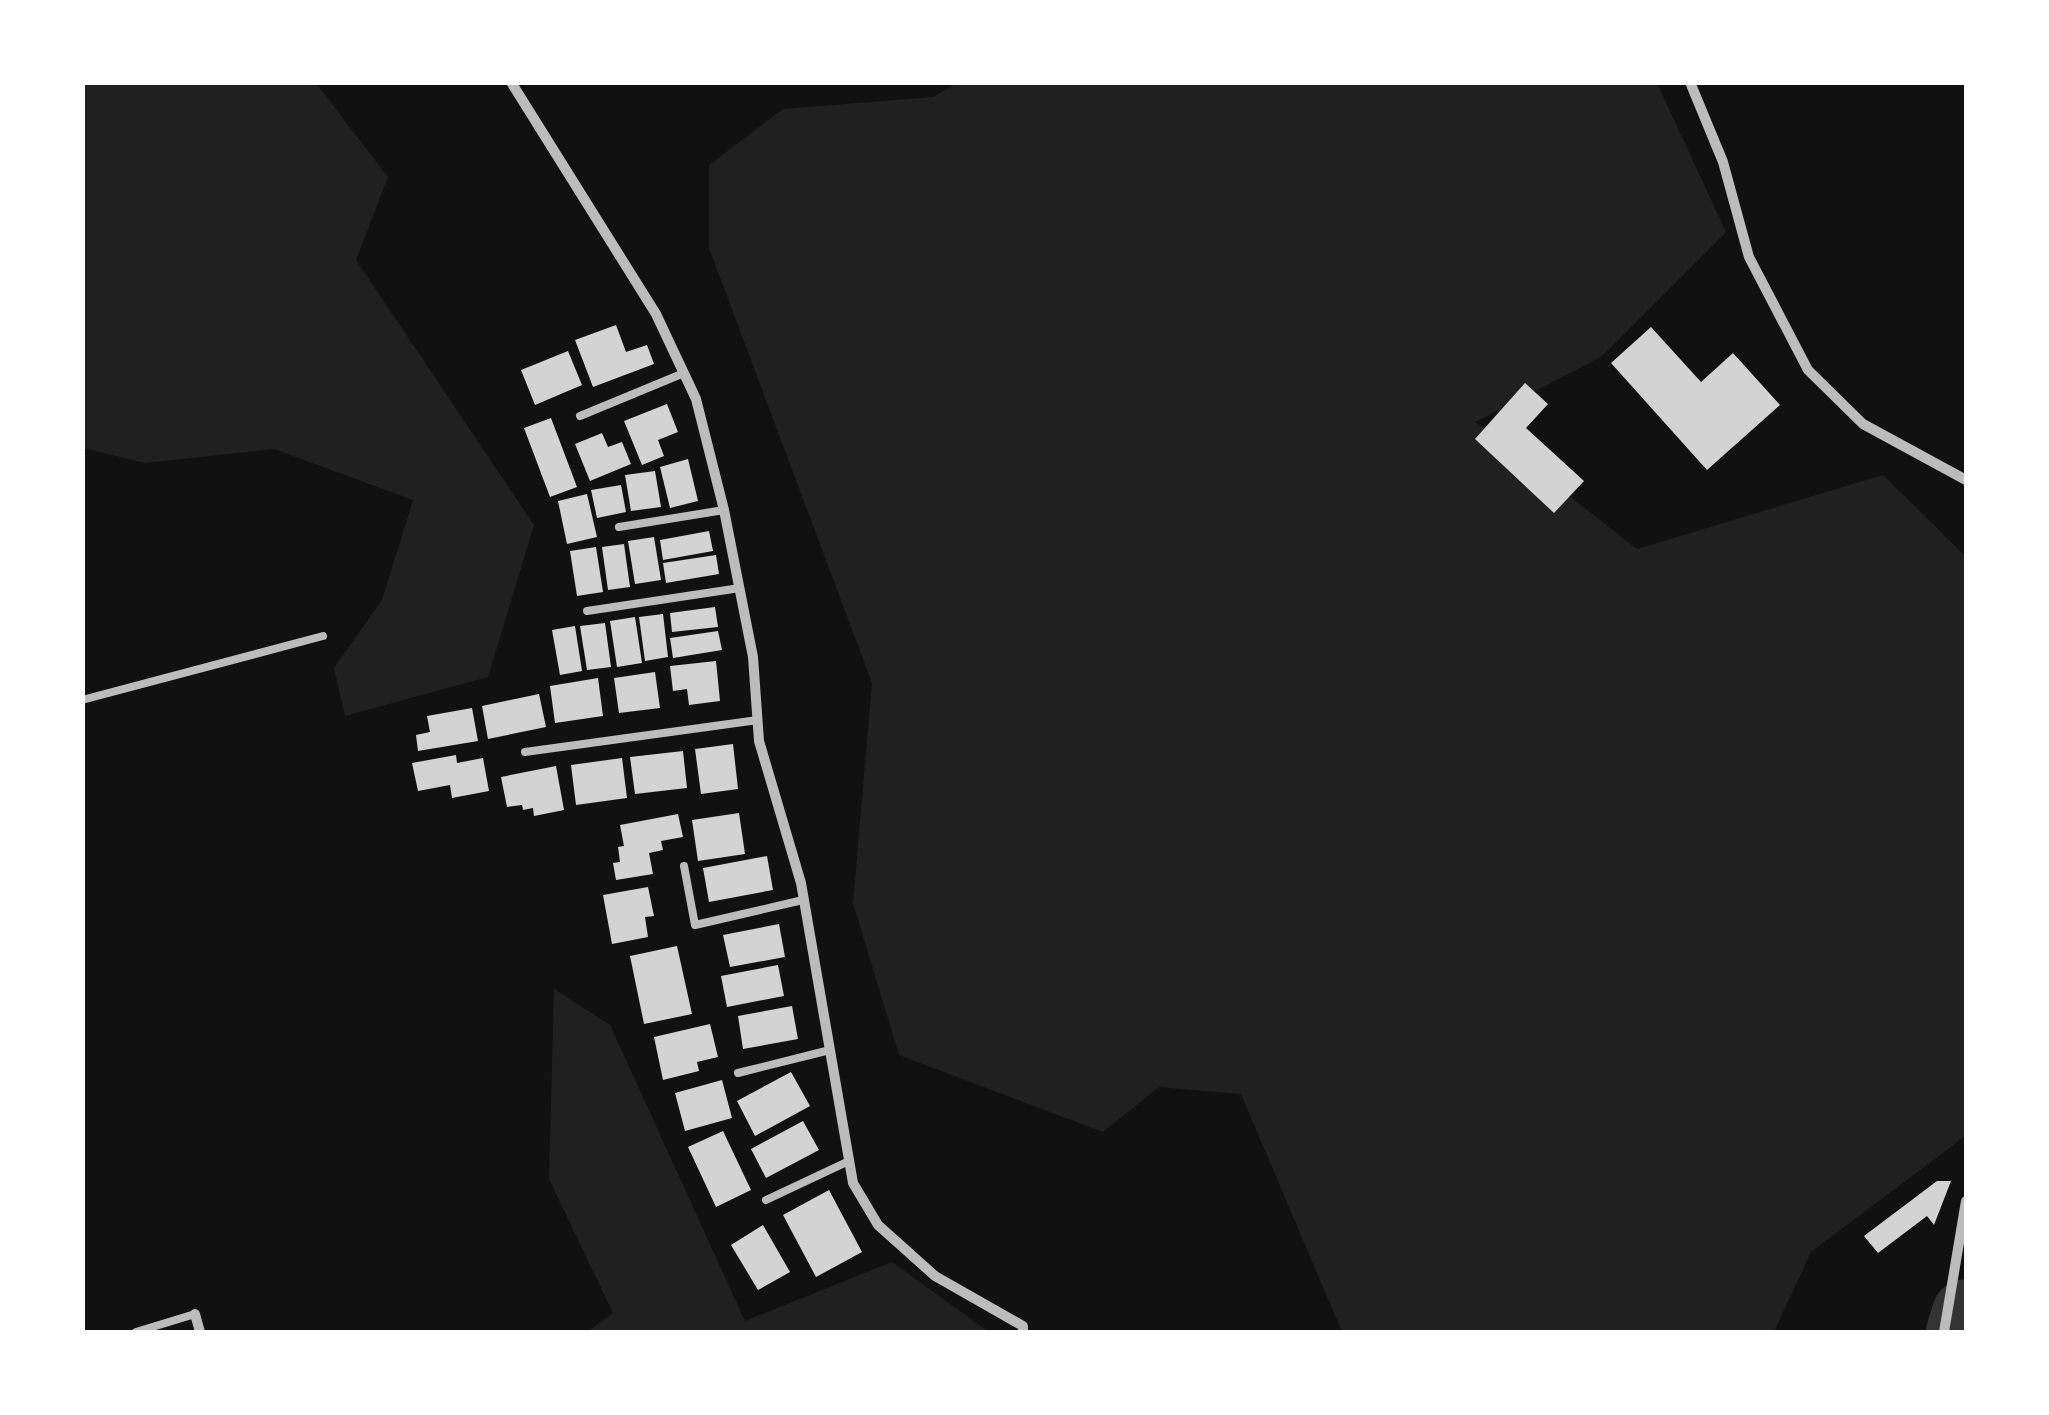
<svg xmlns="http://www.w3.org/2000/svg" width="2049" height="1415" viewBox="0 0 2049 1415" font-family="Roboto,sans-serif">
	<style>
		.green { fill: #202020 }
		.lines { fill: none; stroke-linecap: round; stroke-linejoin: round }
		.river { stroke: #333; stroke-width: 68 }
		.building { fill: #d3d3d3 }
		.service { stroke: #bcbcbc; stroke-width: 8 }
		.minor { stroke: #bcbcbc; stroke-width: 10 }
	</style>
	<rect width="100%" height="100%" fill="#111"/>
	<g class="green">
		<polygon points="83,82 316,83 388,177 356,260 534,525 488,677 345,716 334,668 382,600 413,500 274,449 145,463 83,448"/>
		<polygon points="959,82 1657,83 1726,232 1601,357 1475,422 1637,549 1883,475 1966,557 1964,1137 1811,1252 1774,1332 1342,1332 1241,1094 1159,1087 1103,1132 899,1055 853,903 872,683 709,248 709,165 783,109 933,97"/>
		<polygon points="554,989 610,1025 745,1321 892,1262 989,1332 587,1332 613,1313 549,1179"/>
	</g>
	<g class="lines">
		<polyline class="river" points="1960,1332 1966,1313"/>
	</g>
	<g class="building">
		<polygon points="616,325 626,352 647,345 654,364 593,387 575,340"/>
		<polygon points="1651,327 1701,382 1733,353 1780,405 1707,470 1611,363"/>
		<polygon points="568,351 582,385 535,405 521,370"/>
		<polygon points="1525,383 1548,404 1526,428 1584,481 1554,513 1475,439"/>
		<polygon points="667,404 678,432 658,440 664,456 642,465 624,421"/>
		<polygon points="551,418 577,487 550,497 524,428"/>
		<polygon points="602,433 608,447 622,442 631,464 590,481 575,444"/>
		<polygon points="688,459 698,501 670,508 660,467"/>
		<polygon points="655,471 661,507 631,511 625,475"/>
		<polygon points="621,485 626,512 597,518 591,490"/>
		<polygon points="587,494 597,537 567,544 558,501"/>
		<polygon points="709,531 713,551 663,560 660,540"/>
		<polygon points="654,537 661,580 635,584 628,541"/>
		<polygon points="624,544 630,587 608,590 602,547"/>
		<polygon points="596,547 603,592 577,596 570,551"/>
		<polygon points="716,555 719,574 666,583 663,563"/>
		<polygon points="715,607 718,627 672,632 670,613"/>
		<polygon points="663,614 668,657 645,661 639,617"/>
		<polygon points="635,617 642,663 617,667 610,621"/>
		<polygon points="605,623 611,667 587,670 580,626"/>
		<polygon points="575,626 582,671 560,675 552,630"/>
		<polygon points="718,631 722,650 673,658 670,638"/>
		<polygon points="716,661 720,701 689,705 687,689 673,691 670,666"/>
		<polygon points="655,672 660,708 619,713 614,678"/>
		<polygon points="598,678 603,716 555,723 550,686"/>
		<polygon points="539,694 546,727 488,739 482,706"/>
		<polygon points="472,708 478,741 418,751 416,735 430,732 427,716"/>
		<polygon points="733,744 738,789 701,794 695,749"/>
		<polygon points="683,751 687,788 635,794 630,757"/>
		<polygon points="456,755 457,763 483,758 489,791 452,798 450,785 418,791 412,763"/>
		<polygon points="622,758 627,798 576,805 571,765"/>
		<polygon points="556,766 564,810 534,816 533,808 523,810 522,805 507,807 501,777"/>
		<polygon points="739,813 745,854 698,861 692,820"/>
		<polygon points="678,814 683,837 661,841 663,850 649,853 653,874 616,880 613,863 620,862 618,847 624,846 620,825"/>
		<polygon points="767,856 773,890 709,902 703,868"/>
		<polygon points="648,887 654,916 645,917 648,937 612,944 603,895"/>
		<polygon points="779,924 785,957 730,967 723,935"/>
		<polygon points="677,946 692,1014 644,1024 630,956"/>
		<polygon points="778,965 784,996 727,1007 721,976"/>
		<polygon points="792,1006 798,1039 743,1049 738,1016"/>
		<polygon points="710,1024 718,1057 697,1062 699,1071 663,1080 654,1037"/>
		<polygon points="791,1072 810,1106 755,1136 737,1101"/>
		<polygon points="722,1080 732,1118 685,1131 675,1093"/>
		<polygon points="803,1121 819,1150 766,1178 751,1149"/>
		<polygon points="723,1131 751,1190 716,1207 688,1147"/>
		<polygon points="1937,1181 1951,1181 1934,1225 1927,1216 1878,1253 1864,1236"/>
		<polygon points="829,1190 862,1252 816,1277 783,1215"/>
		<polygon points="763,1225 790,1272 758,1290 731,1245"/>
	</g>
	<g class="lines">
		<g class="service">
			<polyline points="580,416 684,373"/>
			<polyline points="619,527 724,510"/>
			<polyline points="587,611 740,588"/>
			<polyline points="82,700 323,636"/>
			<polyline points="525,752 758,720"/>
			<polyline points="684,866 695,925 803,900"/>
			<polyline points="738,1073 830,1050"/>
			<polyline points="766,1200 849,1161"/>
			<polyline points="136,1332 195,1314"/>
		</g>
		<g class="minor">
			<polyline points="511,82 656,314 696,399 724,510 753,657 759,741 801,883 853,1183 878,1225 935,1276 1023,1326 1023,1332"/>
			<polyline points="1690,82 1723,162 1749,257 1808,370 1863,424 1966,480"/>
			<polyline points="195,1314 200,1332"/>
			<polyline points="1944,1332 1966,1201"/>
		</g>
	</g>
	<rect width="2049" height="1415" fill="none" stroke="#ffffff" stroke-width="170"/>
</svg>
